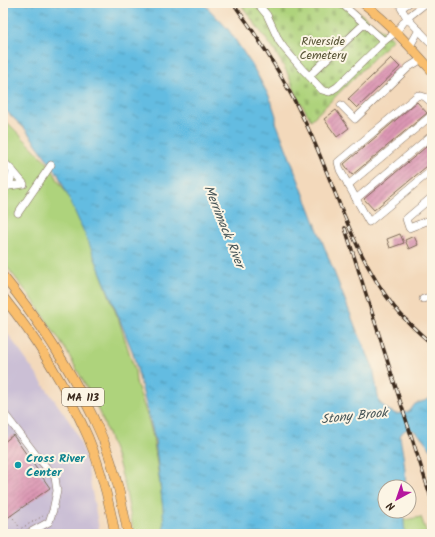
<svg xmlns="http://www.w3.org/2000/svg" width="435" height="537" viewBox="0 0 435 537" font-family="Kalam,sans-serif">
	<style>
		.industrial { fill: #cbbfd5 }
		.green { fill: #aed37c; stroke: #747e4d }
		.cemetery { fill: url(#cemetery-stones); stroke: #747e4d }
		.water { fill: url(#water-ripples); stroke: #4f7380 }
		.building { fill: url(#building-hatch) }
		.lines { fill: none; stroke-linecap: round; stroke-linejoin: round }
		.minor-casing { stroke: #7b6755; stroke-width: 8 }
		.major-casing { stroke: #7b6755; stroke-width: 10 }
		.path { stroke: #7b6755; stroke-width: 1; stroke-dasharray: 1 3; stroke-linecap: butt }
		.minor { stroke: #fff; stroke-width: 7 }
		.major { stroke: #f9be6d; stroke-width: 9 }
		.rail-casing { stroke: #3b2a1e; stroke-width: 3.5 }
		.rail { stroke: #fcf5e5; stroke-width: 2; stroke-dasharray: 6; stroke-linecap: butt }
		.culture-dot { fill: #0f9aa8; stroke: #fcf5e5; stroke-width: 1.5 }
		.labels { text-anchor: middle; stroke-width: 4; stroke-linejoin: round; paint-order: stroke }
		.shield { fill: #fcf5e5; stroke: #75675a; stroke-width: 1 }
		.shield-label { font-size: 11px; font-weight: bold; fill: #3b2a1e }
		.park-label { font-size: 12px; fill: #585436; stroke: #fcf5e5 }
		.culture-label { font-size: 12px; font-weight: bold; fill: #0d838f; stroke: #fcf5e5; text-anchor: start }
		.water-label { font-size: 13px; font-style: italic; fill: #475658; stroke: #fcf5e5 }
	</style>
	<defs>
		<pattern id="cemetery-stones" width="16" height="16" patternUnits="userSpaceOnUse"><rect width="16" height="16" fill="#aed37c"/><path d="M2 7V4a2 2 0 0 1 4 0v3zM10 15v-3a2 2 0 0 1 4 0v3z" fill="#97b56b"/></pattern>
		<pattern id="water-ripples" width="26" height="14" patternUnits="userSpaceOnUse"><rect width="26" height="14" fill="#63bce1"/><path d="M2 4q2-2 4 0t4 0M15 11q2-2 4 0t4 0" fill="none" stroke="#5399b6"/></pattern>
		<pattern id="building-hatch" width="6" height="6" patternUnits="userSpaceOnUse"><rect width="6" height="6" fill="#dc96b4"/><path d="M-1 1l2-2M0 6l6-6M5 7l2-2" fill="none" stroke="#b47b92"/></pattern>
	</defs>
	<rect width="100%" height="100%" fill="#fcf5e5"/>
	<filter id="ink" filterUnits="userSpaceOnUse"><feTurbulence type="fractalNoise" baseFrequency=".025" numOctaves="2"/><feDisplacementMap in="SourceGraphic" scale="8" xChannelSelector="R" yChannelSelector="G"/><feConvolveMatrix kernelMatrix="1 2 1 2 8 2 1 2 1" color-interpolation-filters="sRGB"/></filter>
	<filter id="wash" filterUnits="userSpaceOnUse"><feTurbulence type="fractalNoise" baseFrequency=".012" numOctaves="4" result="noise"/><feDisplacementMap in="SourceGraphic" scale="16" xChannelSelector="R" yChannelSelector="G"/><feGaussianBlur stdDeviation="0.9" result="paint"/><feColorMatrix in="noise" values="0 0 0 0 0 0 0 0 0 0 0 0 0 0 0 0 0 1.4 0 .05"/><feComposite in="paint" operator="in"/></filter>
	<g filter="url(#wash)">
		<rect width="100%" height="100%" fill="#f3d9bb"/>
		<polygon class="industrial" points="3,327 67,418 75,430 85,455 100,534 3,534"/>
		<g class="green">
			<polygon points="3,118 46,161 53,171 59,182 75,204 120,324 135,371 136,382 147,415 153,437 156,457 167,534 134,534 125,487 118,461 102,418 81,377 66,350 33,300 3,262"/>
			<polygon points="421,517 427,534 403,534 404,520"/>
		</g>
		<polygon class="cemetery" points="240,3 347,3 393,39 336,96 311,120 298,98 286,70 274,50"/>
		<path class="water" d="M3,3H203L228,29L252,65L270,98L276,116V122L355,326L373,367L379,402L388,410L396,414L409,412L415,404L427,400L432,397V451C426,443 410,417 400,436C402,452 407,471 405,487H385V511H403L405,534H164L163,510L155,440L133,353L88,241L58,174L26,130L3,108Z"/>
		<g id="blocks">
			<g class="building">
				<polygon points="391,58 400,67 357,108 348,99"/>
				<polygon points="417,102 427,113 352,175 344,164"/>
				<polygon points="336,110 349,128 337,137 324,119"/>
				<polygon points="432,142 432,162 374,210 364,199"/>
				<polygon points="400,234 404,243 390,248 387,239"/>
				<polygon points="414,236 418,245 409,249 405,240"/>
				<polygon points="13,435 50,488 3,521 3,443"/>
			</g>
		</g>
	</g>
	<g filter="url(#ink)">
		<use href="#blocks" fill-opacity="0" stroke="#7b6755" stroke-width="1"/>
		<g class="lines">
			<defs>
				<g id="minor">
					<polyline points="257,3 267,15 279,41 284,48 303,70 309,76"/>
					<polyline points="341,3 384,41 337,87 329,92 322,90 309,76 364,24"/>
					<polyline points="426,3 407,18 432,44"/>
					<polyline points="384,41 396,32 407,18 401,8 409,3"/>
					<polyline points="410,46 419,30"/>
					<polyline points="432,103 425,97 418,95 338,162 340,170 369,222 432,170"/>
					<polyline points="341,105 355,119 409,67 422,59"/>
					<polyline points="3,161 13,171 9,186 3,187"/>
					<polyline points="348,185 432,115"/>
					<polyline points="9,186 24,184 13,171"/>
					<polyline points="432,197 406,219 409,228 432,219"/>
					<polyline points="356,199 432,135"/>
					<polyline points="18,213 51,165"/>
					<polyline points="423,299 432,296"/>
					<polyline points="3,412 39,459 55,477 57,491 53,510 49,522 27,534"/>
				</g>
				<g id="major">
					<path d="M363,3C389,23 410,46 432,71"/>
					<path d="M3,276C38,319 69,367 93,417C97,426 101,434 104,442C116,472 122,503 128,534"/>
					<path d="M3,297C37,339 66,387 88,437C101,468 109,501 115,534"/>
				</g>
			</defs>
			<use href="#minor" class="minor-casing"/>
			<use href="#major" class="major-casing"/>
			<g class="path">
				<polyline points="11,515 20,528"/>
				<polyline points="11,534 43,516"/>
			</g>
			<use href="#minor" class="minor"/>
			<use href="#major" class="major"/>
			<defs>
				<g id="rail">
					<path d="M233,3C262,42 287,83 308,128C336,188 353,255 395,308C406,321 419,333 432,344"/>
					<polyline points="345,228 432,501"/>
				</g>
			</defs>
			<use href="#rail" class="rail-casing"/>
			<use href="#rail" class="rail"/>
		</g>
	</g>
	<circle class="culture-dot" cx="18" cy="465" r="4"/>
	<g class="labels">
		<rect class="shield" x="62" y="388" width="42" height="18" rx="3"/>
		<g class="shield-label">
			<text x="83" y="401">MA 113</text>
		</g>
		<g class="park-label">
			<text x="323" y="45">Riverside<tspan x="323" dy="14">Cemetery</tspan></text>
		</g>
		<g class="culture-label">
			<text x="26" y="462">Cross River<tspan x="26" dy="14">Center</tspan></text>
		</g>
		<g class="water-label">
			<text transform="translate(225 226) rotate(68)" y="5">Merrimack River</text>
			<text transform="translate(354 415) rotate(-6)" y="5">Stony Brook</text>
		</g>
	</g>
	<rect width="435" height="537" fill="none" stroke="#fcf5e5" stroke-width="16"/>
	<g transform="translate(397 499) rotate(220)"><circle r="19" fill="#fcf5e5" stroke="#afa495"/>
	<path d="M0-3L7 15L0 10L-7 15Z" fill="#b5179e"/>
	<text y="-6" font-size="11" font-weight="bold" text-anchor="middle" fill="#3b2a1e">N</text>
	</g>
</svg>
